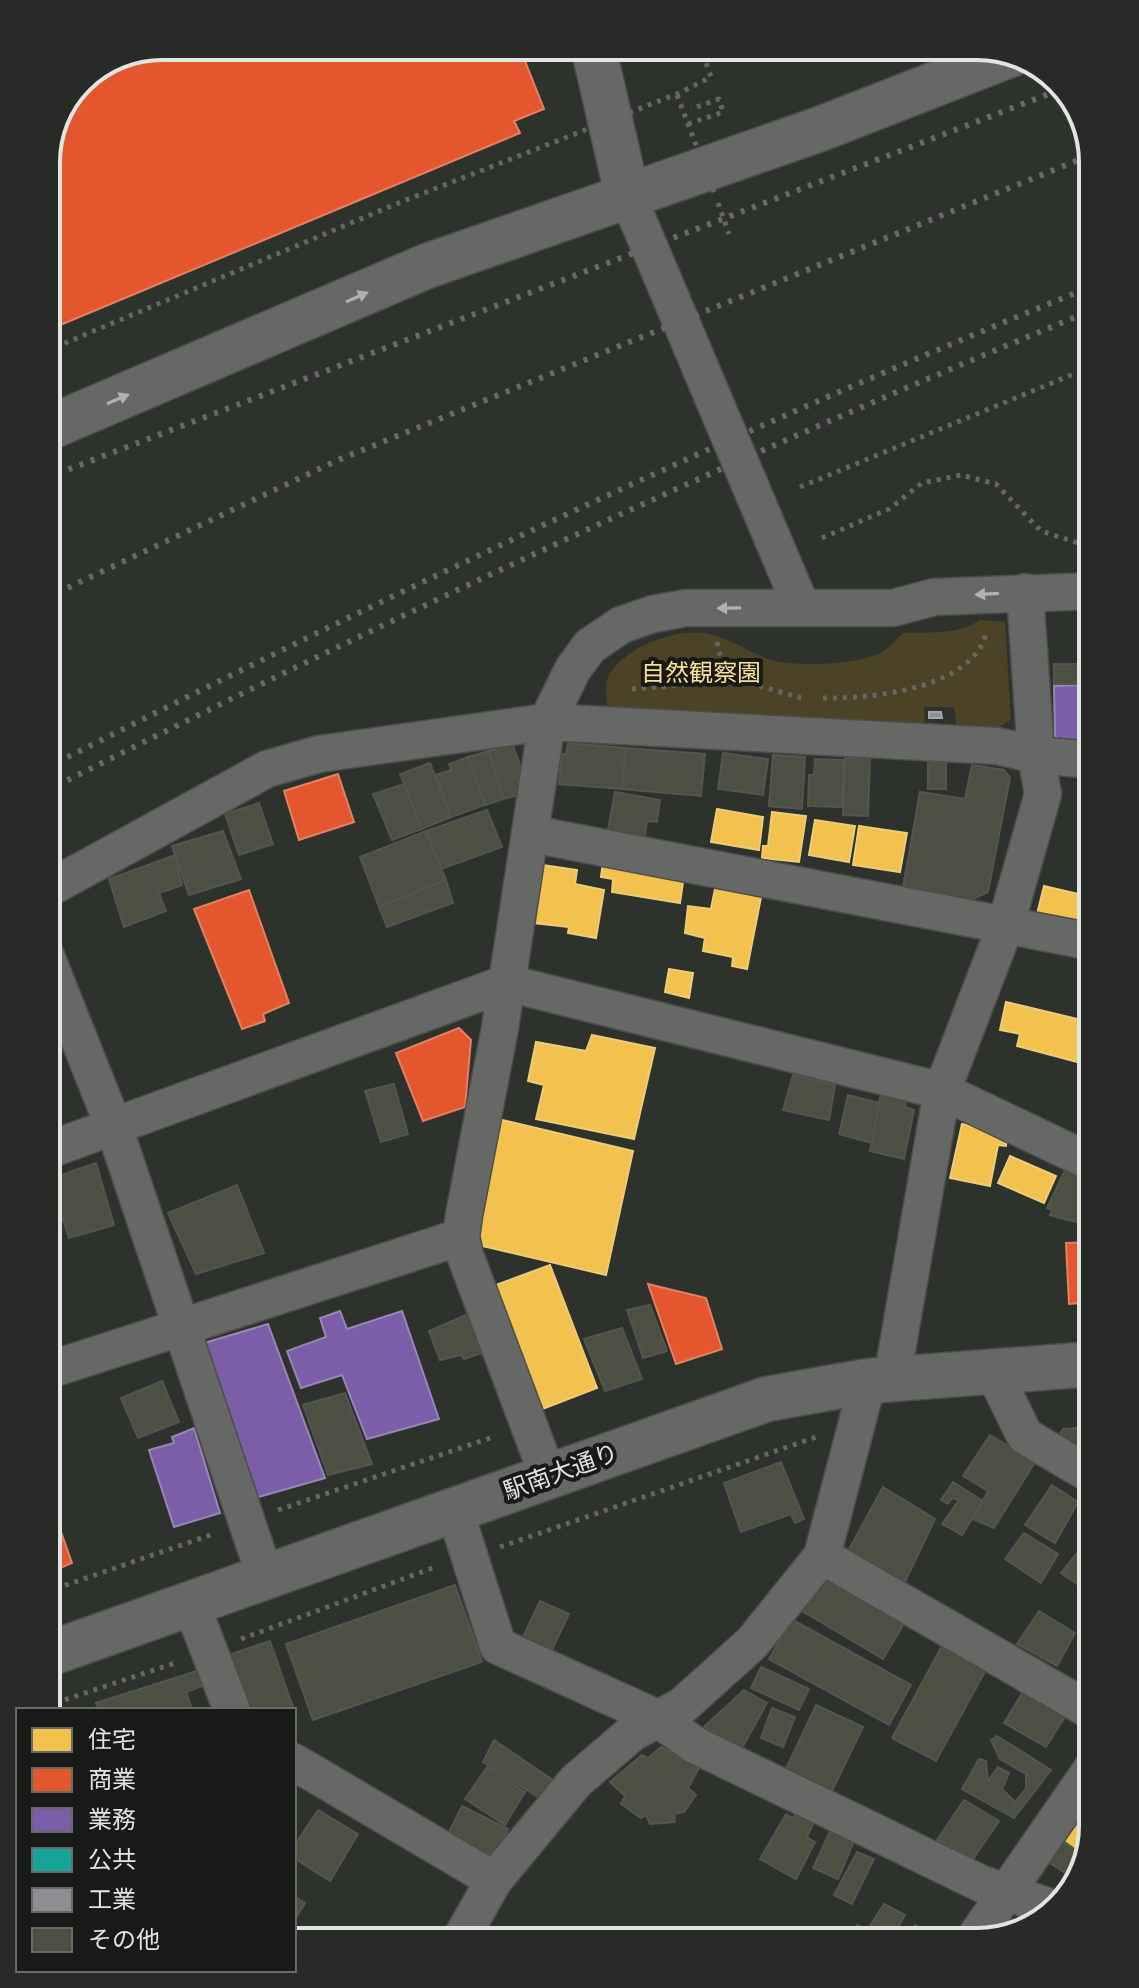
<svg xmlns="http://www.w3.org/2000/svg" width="1139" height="1988" viewBox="0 0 1139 1988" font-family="Barlow,'Noto Sans JP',sans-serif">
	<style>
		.green { fill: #4c4225 }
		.homes { fill: #f2c14e; stroke: #edcc7a; stroke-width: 2 }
		.shops { fill: #e4572e; stroke: #e38263; stroke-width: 2 }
		.offices { fill: #7b5ea7; stroke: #9986b8; stroke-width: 2 }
		.public { fill: #17a398; stroke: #53b7ad; stroke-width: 2 }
		.industry { fill: #8d8d92; stroke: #a6a7a9; stroke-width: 2 }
		.building { fill: #4c4f41; stroke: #535650; stroke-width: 2 }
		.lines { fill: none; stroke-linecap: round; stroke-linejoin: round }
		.minor-casing { stroke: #4b4e4a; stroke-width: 39 }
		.tertiary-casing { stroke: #4b4e4a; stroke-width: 47 }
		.path { stroke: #646762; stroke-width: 5; stroke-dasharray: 4 6; stroke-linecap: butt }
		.minor { stroke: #656864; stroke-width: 36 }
		.tertiary { stroke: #656864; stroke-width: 44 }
		.rail { stroke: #676a66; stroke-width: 6; stroke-dasharray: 4 8; stroke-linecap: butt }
		.path-bridge { stroke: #646762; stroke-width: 5; stroke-dasharray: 4 6; stroke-linecap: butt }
		.oneway { fill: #afb3ae }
		.labels { text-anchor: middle; stroke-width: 8; stroke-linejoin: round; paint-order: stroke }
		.park-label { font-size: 24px; fill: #fade9b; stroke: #171a16 }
		.street-label { font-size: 24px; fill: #e0e5df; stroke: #171a16 }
		.rim { fill: none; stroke: #e0e5df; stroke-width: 4 }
	</style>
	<rect width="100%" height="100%" fill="#2e322c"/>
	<path class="green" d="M980,620L1005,622L1011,720L996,729H957L954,707H924L925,727L607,707C607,698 604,685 608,677C623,648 672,629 704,633C728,636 748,653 771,660C795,667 859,665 880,653C889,649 896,639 903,633C930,632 957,635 980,620Z"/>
	<g class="homes">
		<polygon points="717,809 763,817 759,850 711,842"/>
		<polygon points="772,812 806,816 799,862 762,858 763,846 768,846"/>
		<polygon points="815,820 855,826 849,862 809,855"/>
		<polygon points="859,826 907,833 900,872 853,865"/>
		<polygon points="603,862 684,875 680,903 612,892 613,879 601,877"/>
		<polygon points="543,865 577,870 575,884 604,890 596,938 568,933 569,927 534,923"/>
		<polygon points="716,884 762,892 747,969 732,966 733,957 703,951 705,938 685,933 688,906 711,909"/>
		<polygon points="1044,886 1087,896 1080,924 1037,914"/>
		<polygon points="1093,964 1093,1007 1084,1004"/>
		<polygon points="669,969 693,973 689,998 665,992"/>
		<polygon points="1006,1002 1090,1022 1081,1063 1017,1046 1020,1034 1000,1030"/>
		<polygon points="592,1035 655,1048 634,1139 536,1119 544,1085 528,1081 536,1042 586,1051"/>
		<polygon points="498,1119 633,1151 606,1275 474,1244"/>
		<polygon points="962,1124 1007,1134 1006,1146 998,1145 990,1186 950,1178"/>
		<polygon points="1010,1156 1056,1176 1044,1203 998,1183"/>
		<polygon points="550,1265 597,1388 540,1410 493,1286"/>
		<polygon points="1075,1812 1093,1824 1084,1856 1059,1838"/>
	</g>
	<g class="shops">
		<polygon points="162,46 519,46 544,109 514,121 520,133 46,331 46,155 80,80"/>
		<polygon points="338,774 354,822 299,840 284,791"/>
		<polygon points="249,890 289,1003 263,1014 265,1021 242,1029 194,909"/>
		<polygon points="459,1028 471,1040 465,1107 423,1121 396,1053"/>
		<polygon points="46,1207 55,1233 46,1236"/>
		<polygon points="1093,1242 1093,1302 1069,1304 1066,1243"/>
		<polygon points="648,1284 706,1298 722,1349 676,1364"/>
		<polygon points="46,1490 72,1563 46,1574"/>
	</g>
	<g class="offices">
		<polygon points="1085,685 1085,744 1062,743 1055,736 1054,686"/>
		<polygon points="340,1311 347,1329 402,1311 439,1419 367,1439 342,1375 301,1388 287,1351 326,1337 320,1318"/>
		<polygon points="268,1324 325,1478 255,1498 201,1344"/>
		<polygon points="194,1428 220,1513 174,1527 149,1450 174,1443 172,1437"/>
	</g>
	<g class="public">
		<polygon points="717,46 734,46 720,55"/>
		<polygon points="792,46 831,46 797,60"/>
	</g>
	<polygon class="industry" points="929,712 941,712 942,718 929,718"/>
	<g class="building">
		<rect x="1054" y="664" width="31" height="20"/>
		<rect x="1088" y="664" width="5" height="21"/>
		<polygon points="512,743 521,768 519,795 503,799 489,751"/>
		<polygon points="568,743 626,748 622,789 559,784 561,754 566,754"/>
		<polygon points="626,748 705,754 701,796 622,789"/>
		<polygon points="489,751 503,799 485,805 468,757"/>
		<polygon points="723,753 768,759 763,795 718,789"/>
		<polygon points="773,755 805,757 802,809 769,806"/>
		<polygon points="468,757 485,805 451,817 436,775 451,770 449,764"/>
		<polygon points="845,758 870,758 868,816 843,815"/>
		<polygon points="815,759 844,760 842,807 808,806 809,775 814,775"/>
		<rect x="928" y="762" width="18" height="27"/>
		<polygon points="430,763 451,817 422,829 400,774"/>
		<polygon points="972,765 1004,770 1010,778 988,892 971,900 903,887 920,792 965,799"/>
		<polygon points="404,784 422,829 392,840 373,794"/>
		<polygon points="615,792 660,800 657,822 647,821 644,841 607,835"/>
		<polygon points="259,803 273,844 239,855 225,814"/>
		<polygon points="487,810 502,847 441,869 426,831"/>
		<polygon points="223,831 241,879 189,895 172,846"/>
		<polygon points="426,831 446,880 379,907 360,857"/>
		<polygon points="175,855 182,885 159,893 166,911 124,927 109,879"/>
		<polygon points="446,880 453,903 387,927 379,907"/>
		<polygon points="793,1075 835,1085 829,1120 783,1110"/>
		<polygon points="394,1084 408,1134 381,1142 365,1091"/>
		<polygon points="881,1093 906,1100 905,1107 914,1110 904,1159 870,1151"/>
		<polygon points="848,1095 879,1103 872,1143 839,1134"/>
		<polygon points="96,1163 114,1225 69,1238 49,1179"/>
		<polygon points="1066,1168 1093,1182 1076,1222 1050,1215 1052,1210 1047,1208"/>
		<polygon points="237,1185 264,1253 196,1274 168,1213"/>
		<polygon points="650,1305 667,1351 643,1358 627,1310"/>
		<polygon points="468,1314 485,1352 464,1359 461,1355 440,1360 429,1331"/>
		<polygon points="622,1328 642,1379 605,1391 584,1339"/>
		<polygon points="162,1381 179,1422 138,1438 121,1398"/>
		<polygon points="345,1393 372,1464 328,1475 303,1405"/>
		<polygon points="1093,1427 1093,1458 1058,1437 1063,1429"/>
		<polygon points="990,1435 1035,1462 994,1528 973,1519 988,1491 963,1476"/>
		<polygon points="781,1462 804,1519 795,1523 791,1514 741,1532 724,1483"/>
		<polygon points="953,1482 983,1501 962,1535 942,1524 959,1500 952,1498 948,1504 941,1500"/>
		<polygon points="1052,1485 1078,1502 1055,1543 1025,1525"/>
		<polygon points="883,1487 935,1519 905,1582 847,1553"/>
		<polygon points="1024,1533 1058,1554 1041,1583 1005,1559"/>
		<polygon points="1093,1533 1093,1595 1061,1573"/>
		<polygon points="824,1572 906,1620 883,1659 802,1611"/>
		<polygon points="455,1585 482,1662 313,1720 286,1644"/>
		<polygon points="540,1601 569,1614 551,1652 522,1639"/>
		<polygon points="1039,1611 1075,1633 1057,1666 1017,1644"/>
		<polygon points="791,1619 911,1685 889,1725 769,1659"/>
		<polygon points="270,1641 294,1710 245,1710 225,1656"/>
		<polygon points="943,1644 987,1668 936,1761 892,1738"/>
		<polygon points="761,1667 809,1689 799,1710 751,1688"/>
		<polygon points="200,1670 205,1685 186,1692 192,1710 98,1710 96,1703"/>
		<polygon points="1028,1684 1069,1710 1046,1747 1004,1723"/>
		<polygon points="744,1690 767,1703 742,1748 704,1727"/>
		<polygon points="816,1705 863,1727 831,1793 785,1771"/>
		<polygon points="772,1708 795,1717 783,1747 761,1738"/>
		<polygon points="997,1736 1051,1770 1014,1818 962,1789 979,1759 986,1761 988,1781 998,1767 1009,1773 1002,1789 1015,1802 1026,1789 1026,1774 1000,1759 991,1740"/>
		<polygon points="494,1740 560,1785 544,1801 483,1762"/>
		<polygon points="661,1747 699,1768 688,1788 696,1795 684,1812 674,1814 675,1822 650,1824 646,1815 641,1818 621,1804 625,1796 610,1782 642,1755 648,1758"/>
		<polygon points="487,1767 525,1792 505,1825 465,1799"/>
		<polygon points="964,1800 999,1821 973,1859 937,1840"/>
		<polygon points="462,1806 508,1829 494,1857 448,1834"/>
		<polygon points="318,1810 358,1834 330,1881 294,1858 294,1846"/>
		<polygon points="798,1810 815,1820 807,1837 815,1842 796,1879 760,1859 786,1814 793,1818"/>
		<polygon points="832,1827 855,1839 838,1879 813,1868"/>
		<polygon points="1059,1838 1080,1853 1065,1873 1044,1859"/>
		<polygon points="857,1852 874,1859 852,1904 834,1895"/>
		<polygon points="294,1896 305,1903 294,1921"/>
		<polygon points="884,1904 905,1915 891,1940 868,1929"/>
		<polygon points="857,1925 891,1940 895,1942 847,1942"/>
		<polygon points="915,1925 941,1940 904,1942"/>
	</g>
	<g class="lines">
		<defs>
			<g id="minor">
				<polyline points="627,194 801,606"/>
				<polyline points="532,834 1093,942"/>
				<polyline points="46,890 267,769 319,754 547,722 997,746 1036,755 1093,760"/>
				<polyline points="46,956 114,1127 266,1579"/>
				<polyline points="46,1151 507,983 942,1091 1093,1163"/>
				<polyline points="46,1371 461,1237"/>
				<polyline points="993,1371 1025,1436 1093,1476"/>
				<polyline points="892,1379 942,1091 1006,924 1043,794 1036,755 1025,592"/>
				<polyline points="548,1476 465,1255 461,1237 464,1215 500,1028 547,722 573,669 590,646 621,625 653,614 686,608 893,608 934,597 1093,591"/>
				<polyline points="455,1511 498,1646 657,1718 695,1745 982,1884 1053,1908"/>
				<polyline points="822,1556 1093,1712"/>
				<polyline points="191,1604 232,1710"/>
				<polyline points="294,1762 494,1880"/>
				<polyline points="459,1942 494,1880 576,1781 632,1733 682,1706 752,1643 822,1556 868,1381"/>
				<polyline points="972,1942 1093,1767"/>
			</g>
			<g id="tertiary">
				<polyline points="593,46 627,194"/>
				<polyline points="46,429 427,266 820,129 1010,55"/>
				<polyline points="46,1655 767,1399 868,1381 1093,1364"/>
			</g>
		</defs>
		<use href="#minor" class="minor-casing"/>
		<use href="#tertiary" class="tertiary-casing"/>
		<g class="path">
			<polyline points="688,124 723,112 719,99 691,109"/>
			<polyline points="718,203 729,234"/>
			<polyline points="800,487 1093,366"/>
			<polyline points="822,538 889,509 922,483 961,475 996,484 1041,531 1078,543 1093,543"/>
			<polyline points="717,642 725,676"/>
			<polyline points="632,689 704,683 725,676 801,698"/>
			<path d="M823,698C870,699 976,689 987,630"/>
			<polyline points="278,1510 496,1436"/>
			<polyline points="500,1547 819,1436"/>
			<polyline points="46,1592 216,1533"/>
			<polyline points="241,1639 438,1566"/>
			<polyline points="46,1706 178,1662"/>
		</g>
		<use href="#minor" class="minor"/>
		<use href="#tertiary" class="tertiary"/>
		<g class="rail">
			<polyline points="46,478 1062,89"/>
			<polyline points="46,598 338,460 1091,155"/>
			<path d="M46,768C389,594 736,429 1093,286"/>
			<path d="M46,791C389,618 737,455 1093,310"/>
		</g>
		<g class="path-bridge">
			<polyline points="677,95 715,195"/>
			<polyline points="46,351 401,202 677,94 711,77 700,46"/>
		</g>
	</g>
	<defs><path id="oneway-solid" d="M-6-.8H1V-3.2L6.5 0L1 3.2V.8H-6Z" transform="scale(2)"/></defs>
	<g class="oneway">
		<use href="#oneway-solid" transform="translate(357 297) rotate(-24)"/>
		<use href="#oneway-solid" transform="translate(118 399) rotate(-23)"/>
		<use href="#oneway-solid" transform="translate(987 594) rotate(177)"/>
		<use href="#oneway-solid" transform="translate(729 608) rotate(179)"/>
	</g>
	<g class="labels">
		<g class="park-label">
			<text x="701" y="681">自然観察園</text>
		</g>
		<g class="street-label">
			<text transform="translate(561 1472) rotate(-20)" y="8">駅南大通り</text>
		</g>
	</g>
	<path d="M0 0H1139V1988H0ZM162 60H977A102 102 0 0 1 1079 162V1826A102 102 0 0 1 977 1928H162A102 102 0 0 1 60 1826V162A102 102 0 0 1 162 60Z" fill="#272a26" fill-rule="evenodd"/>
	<path class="rim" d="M162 60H977A102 102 0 0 1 1079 162V1826A102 102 0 0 1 977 1928H162A102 102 0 0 1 60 1826V162A102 102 0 0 1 162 60Z"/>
	<rect x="16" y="1708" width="280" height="264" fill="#171a16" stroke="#676b66" stroke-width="2"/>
	<rect x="32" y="1728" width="40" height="24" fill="#f2c14e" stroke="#676b66" stroke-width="2"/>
	<text x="88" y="1748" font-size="24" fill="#e0e5df">住宅</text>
	<rect x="32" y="1768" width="40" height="24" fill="#e4572e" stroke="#676b66" stroke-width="2"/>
	<text x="88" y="1788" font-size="24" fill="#e0e5df">商業</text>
	<rect x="32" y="1808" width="40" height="24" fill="#7b5ea7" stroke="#676b66" stroke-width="2"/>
	<text x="88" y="1828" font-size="24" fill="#e0e5df">業務</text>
	<rect x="32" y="1848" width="40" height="24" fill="#17a398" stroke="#676b66" stroke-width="2"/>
	<text x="88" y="1868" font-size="24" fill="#e0e5df">公共</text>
	<rect x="32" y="1888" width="40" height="24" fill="#8d8d92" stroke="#676b66" stroke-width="2"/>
	<text x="88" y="1908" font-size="24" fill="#e0e5df">工業</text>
	<rect x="32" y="1928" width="40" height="24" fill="#4c4f41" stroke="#676b66" stroke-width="2"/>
	<text x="88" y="1948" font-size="24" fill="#e0e5df">その他</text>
</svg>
